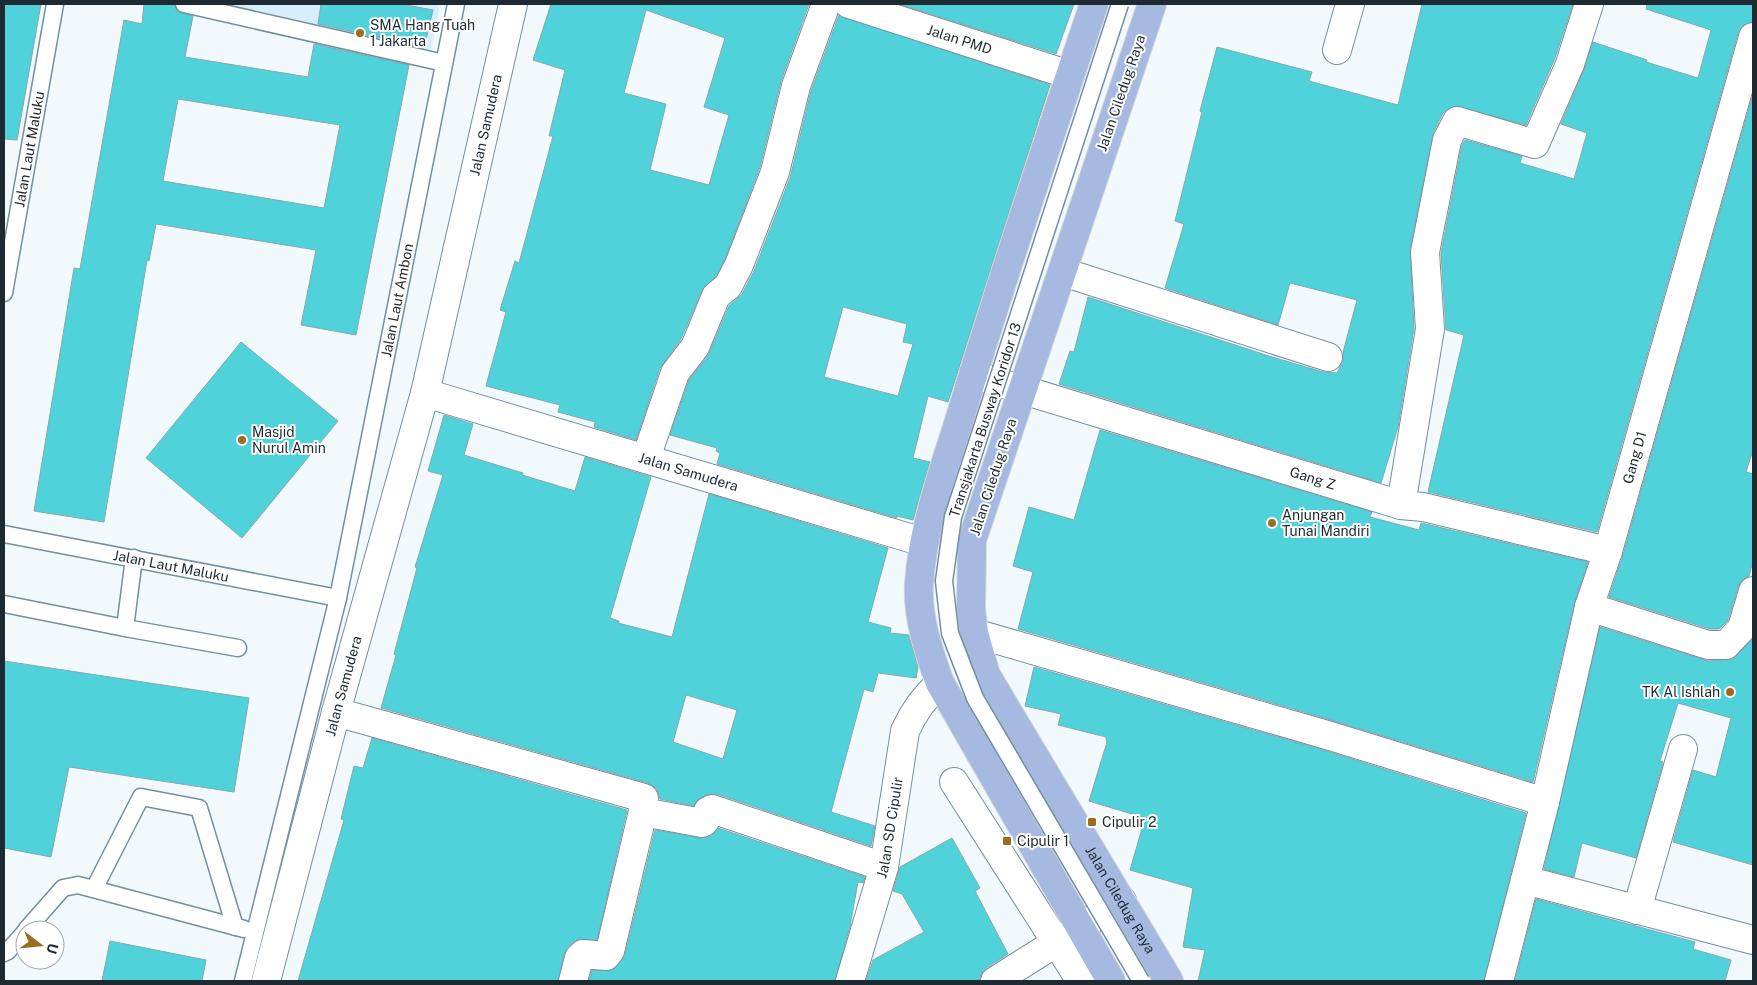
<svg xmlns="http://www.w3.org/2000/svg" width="1757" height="985" viewBox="0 0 1757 985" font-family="'Public Sans',sans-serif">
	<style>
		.built { fill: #d7effc }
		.building { fill: #4fd2d9; stroke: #84aaac; fill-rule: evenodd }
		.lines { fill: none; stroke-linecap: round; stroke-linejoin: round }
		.service-casing { stroke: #7290a0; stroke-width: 19 }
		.minor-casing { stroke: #7290a0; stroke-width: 30 }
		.primary-casing { stroke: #d2d4d6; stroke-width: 30 }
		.service { stroke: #fff; stroke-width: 16 }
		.minor { stroke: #fff; stroke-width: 28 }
		.primary { stroke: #a6b9e0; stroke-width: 28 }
		.service-bridge-casing { stroke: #7290a0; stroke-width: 19; stroke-linecap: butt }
		.service-bridge { stroke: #fff; stroke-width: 16 }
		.poi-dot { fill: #9c6c1f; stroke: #fff; stroke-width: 2 }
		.labels { text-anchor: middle; stroke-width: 4; stroke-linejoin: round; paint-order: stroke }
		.poi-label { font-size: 14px; fill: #1e2a31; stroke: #fff; text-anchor: start }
		.street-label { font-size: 14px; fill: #1e2a31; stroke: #fff }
	</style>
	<rect width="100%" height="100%" fill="#f2f9fc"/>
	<polygon class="built" points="141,4 440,4 429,62"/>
	<g class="building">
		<polygon points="4,4 41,4 17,140 4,139"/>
		<path d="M144,4H174L178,12L193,16L185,57L308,77L314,44L409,65L356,335L301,325L316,250L156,224L149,261L147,260L104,522L34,511L74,268L80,269L124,20L142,24ZM178,99L340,125L324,208L163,181Z"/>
		<polygon points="321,4 401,4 433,10 424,48 318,24"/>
		<path d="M551,4H809L781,81L760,167L725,259L716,276L702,290L681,339L660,368L636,440L594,427L595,422L558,412L560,405L486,386L506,312L500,310L515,261L519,263L553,136H549L565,70L533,60ZM646,10L725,38L704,107L729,115L709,185L650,170L666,104L624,93Z"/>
		<polygon points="899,4 1074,4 1056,54"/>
		<polygon points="1422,4 1573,4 1555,58 1526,125 1455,106 1443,113 1433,133 1410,249 1414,328 1398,427 1381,483 1059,384 1070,351 1074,352 1088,297 1269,356 1323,372 1337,373 1343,361 1343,352 1357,300 1290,283 1278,325 1165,288 1184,224 1175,221 1202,112 1200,111 1217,47 1312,72 1309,81 1398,105"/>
		<polygon points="1647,4 1753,4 1753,22 1742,26 1738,33 1597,532 1428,492 1464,335 1446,330 1441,253 1462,145 1465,140 1522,156 1520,163 1574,179 1587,133 1561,124 1584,70 1593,42 1647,60 1646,62 1698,78 1711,30 1646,9"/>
		<path d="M839,15L1050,85L948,402L928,396L913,458L930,462L913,520L897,516V518L717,464L720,453L716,451L717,448L670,435L689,380L708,356L729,306L742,294L754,271L790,178L811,91ZM843,307L907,324L903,342L913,344L898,396L824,377Z"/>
		<polygon points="1753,94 1753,450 1746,472 1753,474 1753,561 1749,576 1742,580 1738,587 1728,620 1719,629 1710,629 1609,597 1623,555"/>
		<polygon points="241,342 338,421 242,538 146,458"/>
		<path d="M444,415L473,424L464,455L523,473L522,475L575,491L585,457L651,477L610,618L619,621L618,623L672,637L709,494L888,548L868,622L891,628L890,633L909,635L918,667L916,678L878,673L873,692L864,689L831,812L875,826L871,846L717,794L705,795L694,806L660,799L657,789L648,783L381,708L396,655L394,654L417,568L415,567L443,475L428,471ZM686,695L737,710L723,759L673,742Z"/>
		<polygon points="1100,430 1372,512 1370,517 1419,530 1421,523 1588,562 1574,604 1533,782 1331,720 1018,629 1033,572 1013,566 1029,507 1074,520"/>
		<polygon points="1600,627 1708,661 1733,659 1753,639 1753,865 1673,842 1693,770 1716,777 1731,718 1678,703 1660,761 1663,762 1636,858 1582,843 1574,877 1544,869"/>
		<polygon points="4,661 249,698 234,792 69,767 51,857 4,848"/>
		<polygon points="1034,667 1323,750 1526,813 1484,981 1198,981 1205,950 1183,947 1193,888 1130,870 1145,818 1089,801 1107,742 1106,737 1058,725 1061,714 1025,706"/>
		<polygon points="372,738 627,810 597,940 578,939 568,947 564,954 558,981 298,981 344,820 341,819 354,766 363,768"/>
		<polygon points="718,828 865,877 863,883 858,882 850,926 835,981 589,981 592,970 613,970 625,955 655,830 700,838 711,836"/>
		<polygon points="952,838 980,888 975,891 1008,954 986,968 981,974 979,981 866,981 873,960 924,932 902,894 893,891 900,867"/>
		<polygon points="1536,899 1695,942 1693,949 1731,960 1725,981 1515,981"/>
		<polygon points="110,941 206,960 202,981 102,981"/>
	</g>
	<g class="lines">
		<defs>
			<g id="service">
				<polyline points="184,4 444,63"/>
				<path id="s1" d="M4,293L55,4"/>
				<path id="s2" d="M4,534L338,598"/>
				<polyline points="4,604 125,628 134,558"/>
				<polyline points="125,628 238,648"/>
				<polyline points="94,889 141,797 199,808 235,927"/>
				<polyline points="26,930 63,888 78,885 244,929"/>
				<polyline points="4,953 8,951 25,932"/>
				<path id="s3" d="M243,981L338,598L456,4"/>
			</g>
			<g id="minor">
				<path id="s4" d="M849,4L1070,75"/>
				<polyline points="1337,50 1350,4"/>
				<polyline points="1063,272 1328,357"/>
				<path id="s5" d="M974,375L1401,505L1423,507L1608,551"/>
				<path id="s6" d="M425,393L923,542"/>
				<polyline points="646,458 675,373 695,347 716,296 728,286 739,265 775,172 796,86 826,4"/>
				<polyline points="1401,505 1430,329 1425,252 1447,140 1457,121 1535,144 1570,64 1589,4"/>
				<polyline points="1589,607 1708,645 1726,645 1742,628 1753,591"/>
				<polyline points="974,633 1327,735 1545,802"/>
				<polyline points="336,712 644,798 644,807 610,951 606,956 583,954 579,958 573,981"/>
				<polyline points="954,782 1081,981"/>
				<polyline points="643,812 702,823 705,821 708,811 712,809 884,867"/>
				<polyline points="1525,880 1753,940"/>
				<polyline points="1637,910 1683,749"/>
				<path id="s7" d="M266,981L336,712L425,393L513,4"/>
				<path id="s8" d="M850,981L884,867L905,731C914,711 924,697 940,683"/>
				<polyline points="995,981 1122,901"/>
				<path id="s9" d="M1499,981L1545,802L1589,607L1608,551L1753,37"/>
			</g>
			<g id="primary">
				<path d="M1094,4C1050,135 1006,266 966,398C948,459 923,521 919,584C917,618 929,652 940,683L1111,981"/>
				<path id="s10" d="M1152,4L972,540L971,609L974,633L986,675L1169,981"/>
			</g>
		</defs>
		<use href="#service" class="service-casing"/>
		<use href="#minor" class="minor-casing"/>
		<use href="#primary" class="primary-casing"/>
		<use href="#service" class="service"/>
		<use href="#minor" class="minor"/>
		<use href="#primary" class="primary"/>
		<defs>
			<polyline id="service-bridge" points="1120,4 953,517 944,581 950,633 975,698 1141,981"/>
		</defs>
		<use href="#service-bridge" class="service-bridge-casing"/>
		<use href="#service-bridge" class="service-bridge"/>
	</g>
	<g class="poi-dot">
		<circle cx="360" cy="33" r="5"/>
		<circle cx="242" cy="440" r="5"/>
		<circle cx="1272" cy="523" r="5"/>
		<circle cx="1730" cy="692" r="5"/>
		<rect x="1087" y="817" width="10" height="10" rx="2.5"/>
		<rect x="1002" y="836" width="10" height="10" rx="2.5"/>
	</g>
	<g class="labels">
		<g class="poi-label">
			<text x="370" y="30">SMA Hang Tuah<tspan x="370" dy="16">1 Jakarta</tspan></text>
			<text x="252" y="437">Masjid<tspan x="252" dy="16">Nurul Amin</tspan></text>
			<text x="1282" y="520">Anjungan<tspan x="1282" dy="16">Tunai Mandiri</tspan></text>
			<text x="1720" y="697" text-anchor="end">TK Al Ishlah</text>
			<text x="1102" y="827">Cipulir 2</text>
			<text x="1017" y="846">Cipulir 1</text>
		</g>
		<g class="street-label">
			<text dy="5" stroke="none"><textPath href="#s4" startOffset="116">Jalan PMD</textPath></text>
			<text transform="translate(1121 93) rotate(-71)" y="5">Jalan Ciledug Raya</text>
			<text dy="5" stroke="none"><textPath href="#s7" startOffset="884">Jalan Samudera</textPath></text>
			<text dy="5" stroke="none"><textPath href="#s1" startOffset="146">Jalan Laut Maluku</textPath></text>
			<text dy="5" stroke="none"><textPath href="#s3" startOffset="698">Jalan Laut Ambon</textPath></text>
			<text transform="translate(985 420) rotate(-72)" y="5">Transjakarta Busway Koridor 13</text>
			<text dy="5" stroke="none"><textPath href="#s9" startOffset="541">Gang D1</textPath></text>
			<text dy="5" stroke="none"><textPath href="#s6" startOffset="275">Jalan Samudera</textPath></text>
			<text transform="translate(993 477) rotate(-72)" y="5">Jalan Ciledug Raya</text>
			<text dy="5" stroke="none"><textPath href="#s5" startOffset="354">Gang Z</textPath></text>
			<text dy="5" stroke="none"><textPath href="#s2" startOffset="170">Jalan Laut Maluku</textPath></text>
			<text dy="5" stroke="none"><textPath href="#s7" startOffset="305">Jalan Samudera</textPath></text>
			<text dy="5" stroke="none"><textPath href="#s8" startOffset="159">Jalan SD Cipulir</textPath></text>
			<text dy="5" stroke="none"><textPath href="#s10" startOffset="964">Jalan Ciledug Raya</textPath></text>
		</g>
	</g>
	<rect width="1757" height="985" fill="none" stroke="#1e2a31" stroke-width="10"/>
	<g transform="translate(40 945) rotate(106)"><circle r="24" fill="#ffffff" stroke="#a5aaad"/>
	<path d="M0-4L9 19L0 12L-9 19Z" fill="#9c6c1f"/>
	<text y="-8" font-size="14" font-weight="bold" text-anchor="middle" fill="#1e2a31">U</text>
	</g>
</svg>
